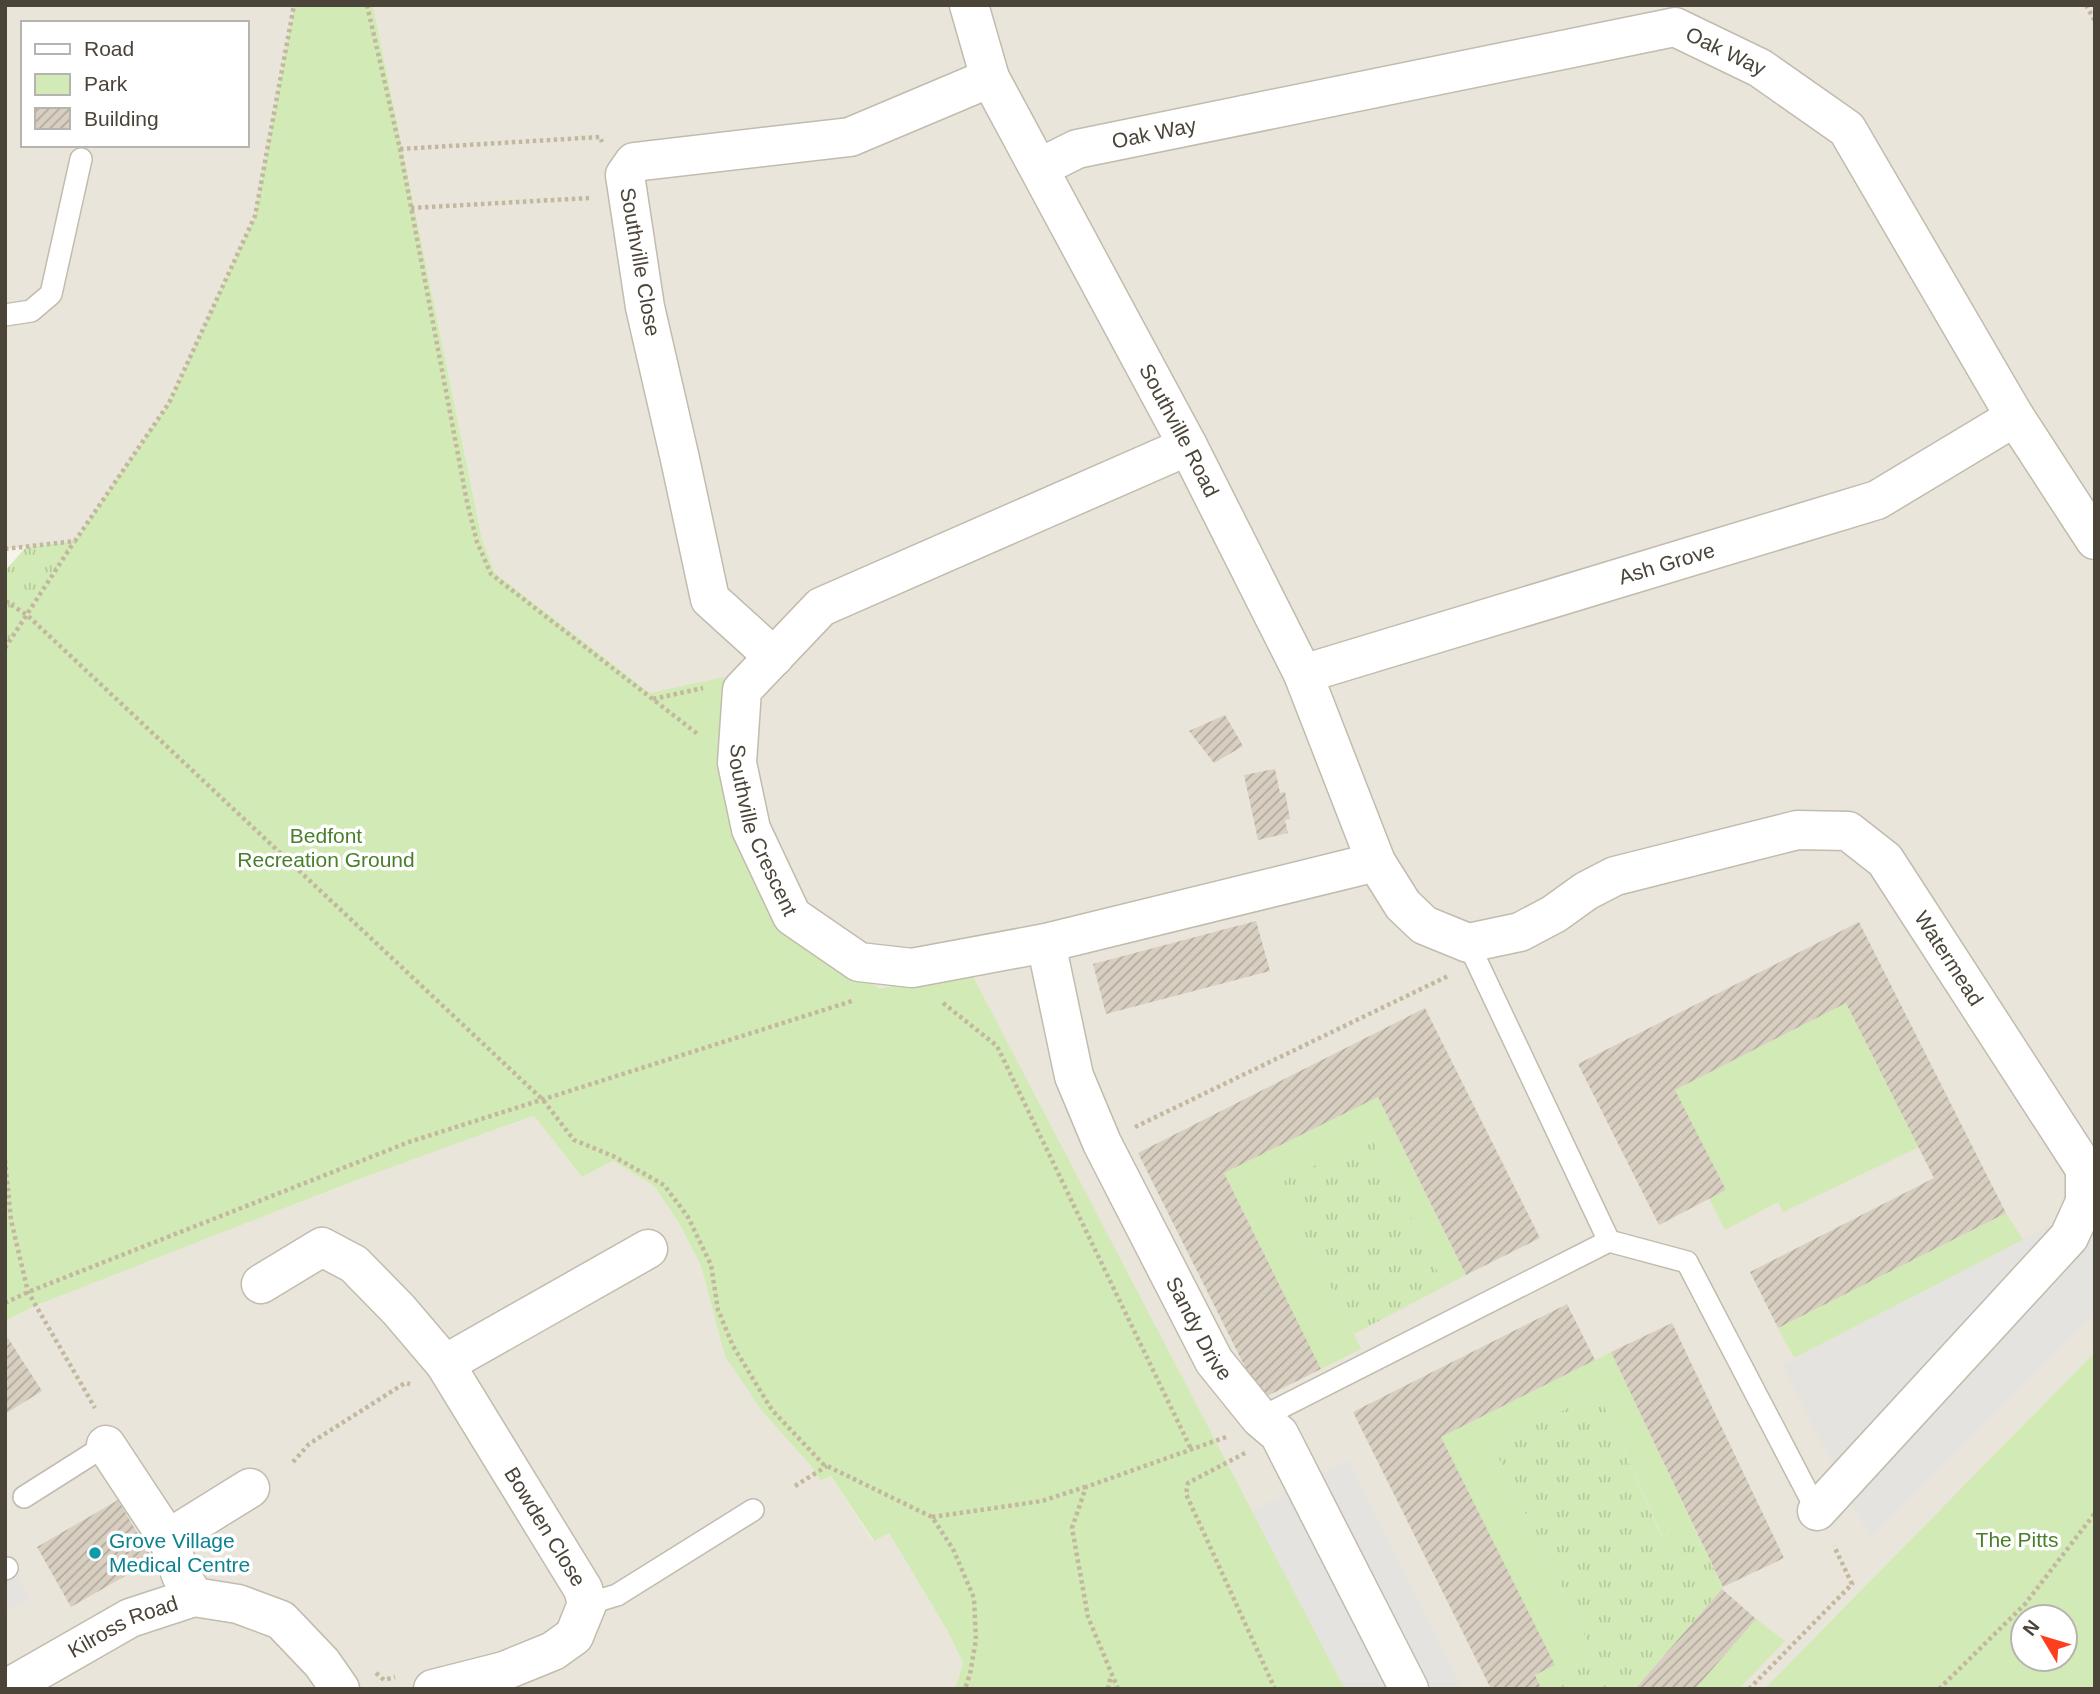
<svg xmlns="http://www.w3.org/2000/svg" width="2100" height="1694" viewBox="0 0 2100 1694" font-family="Helvetica,sans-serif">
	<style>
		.residential { fill: #eae5da; fill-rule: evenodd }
		.grass { fill: url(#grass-tufts) }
		.green { fill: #d2eab5; fill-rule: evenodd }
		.parking { fill: #e5e3e0 }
		.building { fill: url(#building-hatch) }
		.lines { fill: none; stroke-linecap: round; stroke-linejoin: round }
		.service-casing { stroke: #c2bbae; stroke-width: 24 }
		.minor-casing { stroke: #c2bbae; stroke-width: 41 }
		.path { stroke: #c4b79f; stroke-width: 4.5; stroke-dasharray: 3.5 3.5; stroke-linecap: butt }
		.service { stroke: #fff; stroke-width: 21 }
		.minor { stroke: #fff; stroke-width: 38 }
		.culture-dot { fill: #0f9aa8; stroke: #fff; stroke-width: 2.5 }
		.labels { text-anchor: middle; stroke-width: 7; stroke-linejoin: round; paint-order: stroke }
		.street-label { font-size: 21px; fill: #4b4439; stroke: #fff }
		.park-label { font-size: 21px; fill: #4a7f2a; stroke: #fff }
		.culture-label { font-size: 21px; fill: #0d838f; stroke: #fff; text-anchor: start }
	</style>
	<defs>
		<pattern id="grass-tufts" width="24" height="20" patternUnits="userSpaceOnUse" patternTransform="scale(1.75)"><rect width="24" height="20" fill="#d2eab5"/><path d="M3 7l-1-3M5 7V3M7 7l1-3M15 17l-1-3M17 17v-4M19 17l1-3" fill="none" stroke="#b6ca9c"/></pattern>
		<pattern id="building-hatch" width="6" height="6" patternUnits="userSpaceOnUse" patternTransform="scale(1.75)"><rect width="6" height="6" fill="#d8cfc1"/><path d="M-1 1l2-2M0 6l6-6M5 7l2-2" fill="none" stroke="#b1aa9e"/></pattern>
	</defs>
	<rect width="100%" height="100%" fill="#f6f3ec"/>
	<g class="residential">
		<path d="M5,5H294L255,216L169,403L75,541L5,549ZM23,23H247V145H23Z"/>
		<polygon points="373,5 2095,5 2095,1352 1764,1689 1345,1689 880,989 774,912 651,694 495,573 482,539"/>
		<polygon points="534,1116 582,1177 613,1161 654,1186 679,1223 701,1266 726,1356 762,1411 812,1467 820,1481 831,1476 873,1541 889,1533 947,1630 963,1663 955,1689 5,1689 5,1321 35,1306 230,1229 442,1148"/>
	</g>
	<g class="grass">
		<polygon points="75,541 5,648 5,571 26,547"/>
		<polygon points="1371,1137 1445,1286 1354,1334 1279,1183"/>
		<polygon points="1598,1392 1662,1538 1693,1525 1723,1588 1635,1689 1539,1689 1541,1687 1539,1684 1595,1657 1493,1447"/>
	</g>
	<g class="green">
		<path d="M294,5H373L482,539L495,573L650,693L724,677L718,762L774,912L880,989L968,967L1345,1689H955L963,1663L947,1630L889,1533L874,1541L831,1476L820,1481L812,1467L762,1411L725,1356L701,1266L679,1223L654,1186L613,1161L582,1177L534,1116C366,1174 201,1241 35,1306L5,1321V648L75,541L169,403L255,216Z"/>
		<polygon points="1846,1003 1919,1147 1783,1212 1778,1202 1725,1230 1709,1199 1726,1190 1675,1090"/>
		<polygon points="1378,1097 1466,1275 1445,1286 1371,1137 1280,1183 1361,1349 1321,1369 1224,1173"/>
		<polygon points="2006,1213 2023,1240 1794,1358 1778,1328"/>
		<polygon points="1611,1352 1693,1525 1663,1538 1598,1392 1493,1447 1595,1657 1539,1684 1535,1675 1555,1665 1441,1437"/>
		<path d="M2095,1352V1689H1764ZM2065,1617V1659H2023V1617Z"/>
		<polygon points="1756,1619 1785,1641 1739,1689 1695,1689"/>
	</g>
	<g class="parking">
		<polygon points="2071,1215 2095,1232 2095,1314 1870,1539 1782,1365"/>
		<polygon points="1348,1460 1462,1689 1345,1689 1252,1511"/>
		<polygon points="5,1550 30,1600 5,1612"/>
	</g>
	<g class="building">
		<polygon points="1225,715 1243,746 1214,763 1189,731"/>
		<polygon points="1275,769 1280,793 1285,792 1290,819 1285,820 1288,833 1258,840 1244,775"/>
		<polygon points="1256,921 1270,971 1106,1014 1093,964"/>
		<polygon points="1859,922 2006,1213 1778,1328 1750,1272 1934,1178 1846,1003 1675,1090 1726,1190 1659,1225 1578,1064"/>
		<polygon points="1425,1008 1540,1238 1466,1275 1378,1097 1224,1173 1321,1369 1261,1399 1138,1153"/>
		<polygon points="1567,1304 1595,1360 1441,1437 1555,1665 1535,1675 1541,1688 1539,1689 1491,1689 1353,1412"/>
		<polygon points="1672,1323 1784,1558 1723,1587 1611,1352"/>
		<polygon points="8,1338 42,1391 5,1414 5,1340"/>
		<polygon points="118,1500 153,1560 71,1607 37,1547"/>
		<polygon points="1722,1589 1756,1619 1695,1689 1635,1689"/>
	</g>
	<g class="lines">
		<defs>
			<g id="service">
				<polyline points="5,315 31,311 51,294 81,159"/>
				<polyline points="1468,943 1609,1241 1687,1262 1817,1511"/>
				<polyline points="1260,1418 1609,1241"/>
				<polyline points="24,1497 106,1445"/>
				<polyline points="5,1569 7,1568"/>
				<polyline points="587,1604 617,1595 753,1510"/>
			</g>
			<g id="minor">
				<path id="s1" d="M969,5L990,78L1188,446L1303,674L1376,862L1403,905L1424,925L1468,943L1520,932L1554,914L1586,891L1615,876L1797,830L1848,831L1885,860L2085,1169V1202L2069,1237L1817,1511"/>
				<path id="s2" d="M1039,168L1077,149L1675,27L1760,68L1847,129L2015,417L2095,540"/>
				<path id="s3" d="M1188,446L821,607L742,690L737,763L751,829L792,916L859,962L912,968L1046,943L1376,862"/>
				<polyline points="774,657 710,599 680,459 645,307 625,175 634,162 850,137 990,78"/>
				<path id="s4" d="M1303,674L1877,500L2015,417"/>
				<path id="s5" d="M1046,943L1074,1076L1102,1143L1214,1361L1260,1418L1279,1434L1409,1689"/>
				<path id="s6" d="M261,1284L322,1247L354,1264L399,1310L445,1364L583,1589L587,1604L574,1636L553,1651L504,1671L433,1689"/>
				<polyline points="445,1364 648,1249"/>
				<polyline points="106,1445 168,1539 181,1575 194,1597"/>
				<polyline points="168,1539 250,1488"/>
				<path id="s7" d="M6,1689L130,1618L194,1597L238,1604L281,1620L322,1663L340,1689"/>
			</g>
		</defs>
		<use href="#service" class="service-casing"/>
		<use href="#minor" class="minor-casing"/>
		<g class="path">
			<polyline points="367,5 400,149 467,502 477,542 491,574 699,735"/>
			<polyline points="2086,5 2095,21"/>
			<polyline points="400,149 600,137 602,142"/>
			<polyline points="411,208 589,198"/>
			<polyline points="5,549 75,541 169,403 255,216 294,5"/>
			<polyline points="5,601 27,615 543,1100 574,1140 613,1156 664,1185 688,1217 711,1265 718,1310 733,1346 772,1410 823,1464 932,1517 953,1549 974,1598 976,1640 970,1674 965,1689"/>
			<polyline points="5,648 74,542"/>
			<polyline points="653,699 703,688"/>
			<polyline points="943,1003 997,1046 1191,1449"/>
			<polyline points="1135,1127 1448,976"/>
			<polyline points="5,1160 11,1220 28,1292 95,1408"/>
			<polyline points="5,1303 28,1292 409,1142 852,1001"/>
			<polyline points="1245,1453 1188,1483 1186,1494 1275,1689"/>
			<polyline points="293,1462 309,1444 405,1383 410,1384"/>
			<polyline points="795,1486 827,1466"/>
			<polyline points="932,1517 1042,1501 1085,1487"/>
			<polyline points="376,1673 384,1680 395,1677"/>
			<polyline points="1108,1689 1111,1675"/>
			<polyline points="1118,1689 1088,1617 1072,1528 1086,1487 1226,1437"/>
			<polyline points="1749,1689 1852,1584 1834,1546"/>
			<polyline points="1939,1689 2025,1604 2095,1513"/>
		</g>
		<use href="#service" class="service"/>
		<use href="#minor" class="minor"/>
	</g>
	<circle class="culture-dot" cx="95" cy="1553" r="7"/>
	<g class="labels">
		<g class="street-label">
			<text dy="7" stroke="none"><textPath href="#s2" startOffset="709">Oak Way</textPath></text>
			<text dy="7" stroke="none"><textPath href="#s2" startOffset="121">Oak Way</textPath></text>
			<text transform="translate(640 262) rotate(80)" y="7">Southville Close</text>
			<text dy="7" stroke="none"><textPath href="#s1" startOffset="476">Southville Road</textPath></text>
			<text dy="7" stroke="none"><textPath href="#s4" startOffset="380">Ash Grove</textPath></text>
			<text dy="7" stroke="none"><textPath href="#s3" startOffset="660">Southville Crescent</textPath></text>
			<text dy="7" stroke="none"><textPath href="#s1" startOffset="1645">Watermead</textPath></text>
			<text dy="7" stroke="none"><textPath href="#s5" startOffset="418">Sandy Drive</textPath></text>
			<text dy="7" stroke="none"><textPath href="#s6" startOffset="434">Bowden Close</textPath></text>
			<text dy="7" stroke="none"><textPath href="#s7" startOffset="133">Kilross Road</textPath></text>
		</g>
		<g class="park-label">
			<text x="326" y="843">Bedfont<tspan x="326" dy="24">Recreation Ground</tspan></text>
			<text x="2017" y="1547">The Pitts</text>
		</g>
		<g class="culture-label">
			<text x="109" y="1548">Grove Village<tspan x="109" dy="24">Medical Centre</tspan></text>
		</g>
	</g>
	<rect width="2100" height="1694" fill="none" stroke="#4b4439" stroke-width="14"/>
	<rect x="21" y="21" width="228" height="126" fill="#ffffff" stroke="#b7b4b0" stroke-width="2"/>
	<rect x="35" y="44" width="35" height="10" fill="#ffffff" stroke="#b7b4b0" stroke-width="2"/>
	<text x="84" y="56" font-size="21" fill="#4b4439">Road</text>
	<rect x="35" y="74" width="35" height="21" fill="#d2eab5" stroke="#b7b4b0" stroke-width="2"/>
	<text x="84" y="91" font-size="21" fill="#4b4439">Park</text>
	<rect x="35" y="108" width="35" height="21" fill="url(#building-hatch)" stroke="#b7b4b0" stroke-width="2"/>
	<text x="84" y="126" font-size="21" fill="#4b4439">Building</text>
	<g transform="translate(2044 1638) rotate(308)"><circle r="33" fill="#ffffff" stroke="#b7b4b0" stroke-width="2"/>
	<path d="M0-5L12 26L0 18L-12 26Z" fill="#fc3f1d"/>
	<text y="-10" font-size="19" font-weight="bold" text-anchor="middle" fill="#4b4439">N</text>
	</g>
</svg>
